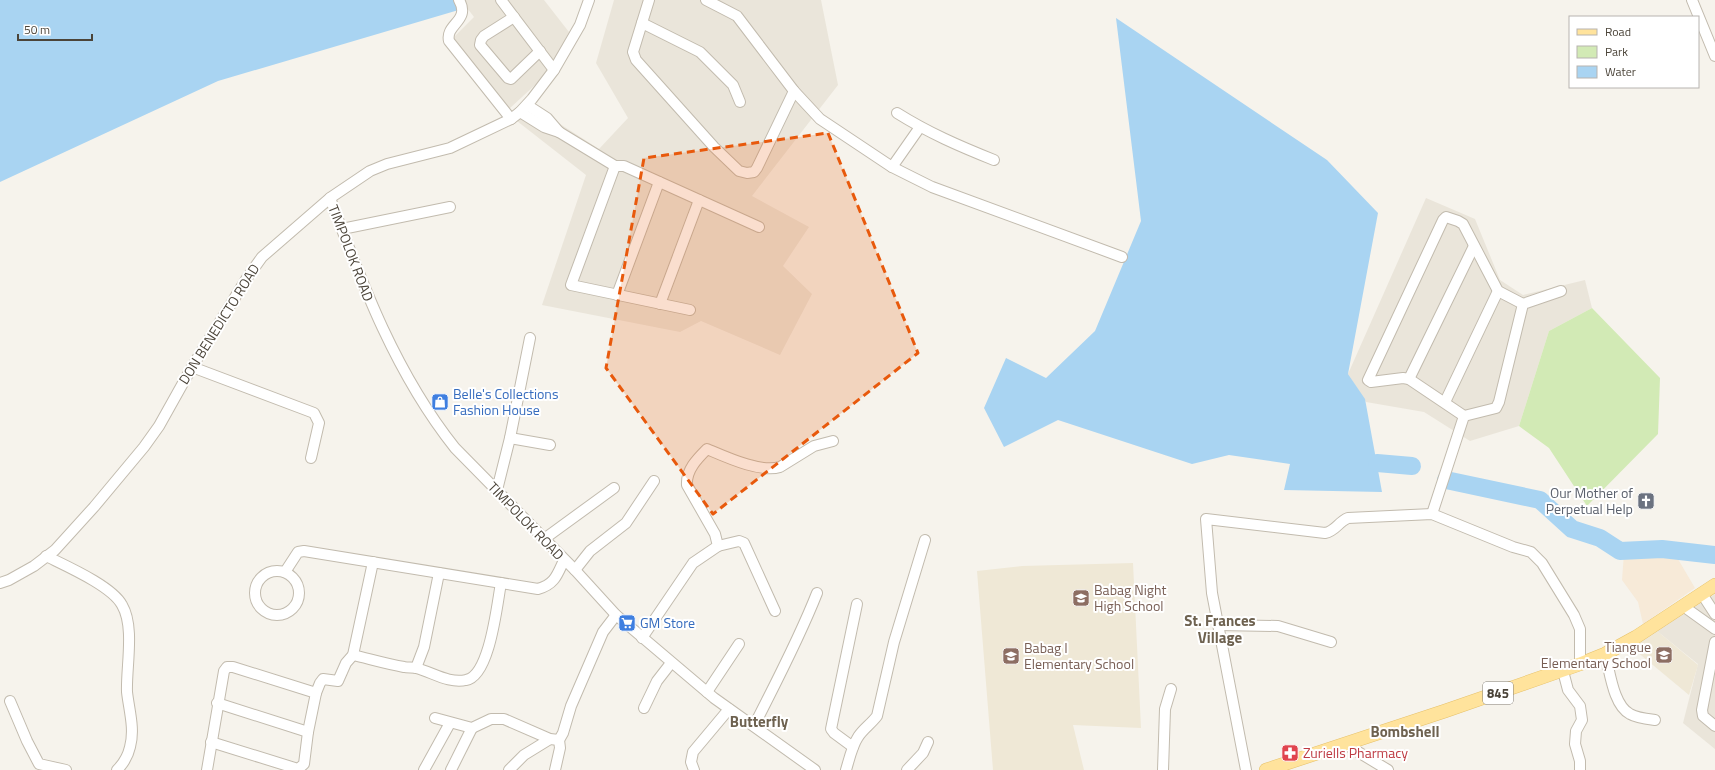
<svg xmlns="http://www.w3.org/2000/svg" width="1715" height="770" viewBox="0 0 1715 770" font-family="'Titillium Web',sans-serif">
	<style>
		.residential { fill: #eae5da }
		.commercial { fill: #f7ead8 }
		.education { fill: #efe8d6 }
		.green { fill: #d2eab5 }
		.water { fill: #a9d4f2 }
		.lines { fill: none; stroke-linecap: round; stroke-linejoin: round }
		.river { stroke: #a9d4f2; stroke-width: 18 }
		.minor-casing { stroke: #c2bbae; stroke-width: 12 }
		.major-casing { stroke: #e6c16a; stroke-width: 14 }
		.minor { stroke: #fff; stroke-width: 10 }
		.major { stroke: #ffe39c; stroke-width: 13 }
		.marked { fill: #e8590c; fill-opacity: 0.2; stroke: #e8590c; stroke-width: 3; stroke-dasharray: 8 5; stroke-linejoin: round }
		.labels { text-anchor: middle; stroke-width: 4; stroke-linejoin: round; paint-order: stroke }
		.shield { fill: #fff; stroke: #817c74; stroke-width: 1 }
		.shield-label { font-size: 13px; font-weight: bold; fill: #4b4439 }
		.street-label { font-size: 14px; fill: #4b4439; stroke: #fff }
		.shop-label { font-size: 14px; fill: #366cbe; stroke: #fff; text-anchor: start }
		.worship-label { font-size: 14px; fill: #5b616d; stroke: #fff; text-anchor: end }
		.education-label { font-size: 14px; fill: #785e54; stroke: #fff; text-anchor: start }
		.health-label { font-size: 14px; fill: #be3a42; stroke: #fff; text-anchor: start }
		.neighbourhood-label { font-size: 15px; font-weight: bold; fill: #6e6250; stroke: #fff }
	</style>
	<rect width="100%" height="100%" fill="#f6f3ec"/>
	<g class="residential">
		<polygon points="461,0 544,0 569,32 548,73 509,109 452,39 474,17"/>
		<polygon points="614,0 821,0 838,85 752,196 809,227 783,266 812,294 780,355 701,321 680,332 542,305 586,175 517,121 532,106 599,149 628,118 596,63"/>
		<polygon points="1426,198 1475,219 1500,280 1523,295 1585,280 1592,308 1549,331 1519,426 1470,441 1424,412 1366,402 1348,374"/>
		<polygon points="1715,594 1715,749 1683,723 1698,664 1657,631"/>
	</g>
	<polygon class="commercial" points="1624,553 1675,554 1695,588 1643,624 1638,602 1622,580"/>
	<g class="education">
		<polygon points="1133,563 1141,728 1073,725 1084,770 993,770 977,571 1022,566"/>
		<polygon points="1657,631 1698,665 1689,695 1630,646"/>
	</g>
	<polygon class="green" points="1592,308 1660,378 1658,434 1587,506 1549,448 1519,426 1549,331"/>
	<g class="water">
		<polygon points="0,0 455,0 462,9 218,81 0,182"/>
		<polygon points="1116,18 1327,160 1378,213 1348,374 1365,399 1382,492 1284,490 1290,464 1229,455 1192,464 1058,420 1004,447 984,408 1006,358 1046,378 1095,331 1141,221"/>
	</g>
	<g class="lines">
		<g class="river">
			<polyline points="1377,463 1412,466"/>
			<polyline points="1446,480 1540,500 1572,529 1600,538 1620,551 1662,549 1715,555"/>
		</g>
		<defs>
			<g id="minor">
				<path d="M459,0C471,21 445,24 449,41L511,119"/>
				<polyline points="501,0 554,70"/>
				<polyline points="649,0 633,52 636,60 714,147 739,171 747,173 754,172 757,168 794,91"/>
				<polyline points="706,0 737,16 794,91 820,119 892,167 932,187 1122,257"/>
				<polyline points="1692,0 1715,56"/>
				<polyline points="514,17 484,36 481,40 480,45 508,78 511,79 540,51"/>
				<polyline points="642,23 700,52 733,85 740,102"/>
				<polyline points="527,105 547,118 559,132"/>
				<polyline points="520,112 544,127 559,132 615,166 624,166 759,227"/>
				<path d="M897,113C929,133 959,146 994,160"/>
				<polyline points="615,166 571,285 690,310"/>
				<polyline points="892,167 920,127"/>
				<path d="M330,198C363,286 396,374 455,448L575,570L616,615L714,698L815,770"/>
				<polyline points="342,229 450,207"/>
				<polyline points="617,295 659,182"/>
				<polyline points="660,304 699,200"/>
				<polyline points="1523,304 1499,402 1496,408 1464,416 1409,379 1403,378 1371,382 1368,380 1443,220 1446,217 1458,221 1463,224 1498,291 1523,304 1561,291"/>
				<polyline points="192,367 314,413 319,423 311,458"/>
				<polyline points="1409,379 1474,246"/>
				<polyline points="1445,402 1498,291"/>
				<polyline points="510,438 550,445"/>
				<polyline points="497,490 510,438 530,338"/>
				<polyline points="1432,514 1464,416"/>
				<polyline points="544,539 614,488"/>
				<polyline points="718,546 739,541 744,543 775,611"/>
				<path d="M46,556C66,566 112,586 122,605C135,627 126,667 127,692C129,710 135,729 130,747C128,756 123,764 117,770"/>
				<polyline points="575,570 590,551 626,523 654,481"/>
				<circle cx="277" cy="593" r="22"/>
				<path d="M285,572L298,552L304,551L538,589C555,584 557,575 564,560"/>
				<polyline points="0,583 9,580 34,566 55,550 94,507 144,447 159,426 192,367 247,278 262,257 330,198 370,171 387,164 450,148 511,119 520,112 532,99 554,70 580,25 589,0"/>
				<polyline points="1702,594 1715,614"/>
				<polyline points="1683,606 1715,629"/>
				<polyline points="1218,625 1278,626 1331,642"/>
				<path d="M642,638L693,563L718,546L715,534L687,485C686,470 697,459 707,449C726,457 760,473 780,467L814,446L833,441"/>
				<polyline points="1715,642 1702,710 1703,716 1715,726"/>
				<path d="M1605,654C1610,671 1613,705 1630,714C1637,718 1647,719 1655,720"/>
				<path d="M353,655C370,659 387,664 404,667C408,668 412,667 416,668C432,672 449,684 466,680C490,676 497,604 501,583"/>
				<polyline points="416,668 424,647 439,573"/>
				<polyline points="1563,671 1568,690 1580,706 1582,720 1576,731 1575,744 1580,761 1580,770"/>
				<polyline points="707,692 739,644"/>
				<polyline points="10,701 27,741 39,764 66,770"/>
				<polyline points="217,703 308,732"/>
				<polyline points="644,708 657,681 671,663"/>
				<polyline points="435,718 472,728 491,719 504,719 550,739 559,740 563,733 571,706 603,632 616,615"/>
				<path d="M754,726C776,682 799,639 817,593"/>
				<polyline points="211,742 298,769 304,764 308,732 316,693"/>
				<polyline points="1345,744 1388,770"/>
				<polyline points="853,747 834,733 831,729 857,604"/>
				<polyline points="207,770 224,671 227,667 233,667 316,693 320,683 323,679 338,681 346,663 353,655 373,562"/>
				<polyline points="424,770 450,723"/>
				<polyline points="451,770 472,728"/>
				<polyline points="509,770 524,755 550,739"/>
				<polyline points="555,770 560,748 559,740"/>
				<polyline points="694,770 691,762 693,752 729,709"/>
				<path d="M846,770C849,760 852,746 858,737C863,729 871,724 877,716L894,642L925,540"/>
				<polyline points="907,770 923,753 928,742"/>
				<polyline points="1163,770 1165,709 1171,689"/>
				<path d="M1246,770L1212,593L1206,519L1325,533C1336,531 1338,522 1348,518L1432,514L1513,547L1531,552L1542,563L1574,615L1580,629V664"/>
			</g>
			<polyline id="major" points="1266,770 1445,711 1580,664 1605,654 1636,637 1715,585"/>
		</defs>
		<use href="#minor" class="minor-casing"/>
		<use href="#major" class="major-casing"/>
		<use href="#minor" class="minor"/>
		<use href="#major" class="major"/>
	</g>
	<path class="marked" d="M828,133L918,353L713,514L606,368L644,158Z"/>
	<defs>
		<symbol id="shop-square" viewBox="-11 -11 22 22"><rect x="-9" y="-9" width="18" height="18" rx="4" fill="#3f7fe0" stroke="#fff"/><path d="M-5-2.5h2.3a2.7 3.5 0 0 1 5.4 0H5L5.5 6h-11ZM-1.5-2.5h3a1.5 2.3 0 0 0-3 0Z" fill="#fff"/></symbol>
		<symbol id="church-square" viewBox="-11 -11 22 22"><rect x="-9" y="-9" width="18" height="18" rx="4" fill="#6b7280" stroke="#fff"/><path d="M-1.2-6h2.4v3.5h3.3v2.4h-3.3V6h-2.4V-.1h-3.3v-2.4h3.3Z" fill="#fff"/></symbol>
		<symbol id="school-square" viewBox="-11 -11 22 22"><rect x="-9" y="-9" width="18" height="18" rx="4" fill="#8d6e63" stroke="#fff"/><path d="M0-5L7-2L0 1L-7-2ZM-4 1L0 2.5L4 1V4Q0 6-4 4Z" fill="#fff"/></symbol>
		<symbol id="supermarket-square" viewBox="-11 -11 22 22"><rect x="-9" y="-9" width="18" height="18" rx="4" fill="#3f7fe0" stroke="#fff"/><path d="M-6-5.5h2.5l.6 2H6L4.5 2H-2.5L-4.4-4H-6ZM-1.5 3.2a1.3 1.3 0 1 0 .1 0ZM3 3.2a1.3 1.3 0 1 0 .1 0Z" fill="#fff"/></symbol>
		<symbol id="pharmacy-square" viewBox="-11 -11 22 22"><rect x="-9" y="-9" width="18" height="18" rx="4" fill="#e0444e" stroke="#fff"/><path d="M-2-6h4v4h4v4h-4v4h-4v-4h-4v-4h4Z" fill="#fff"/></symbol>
	</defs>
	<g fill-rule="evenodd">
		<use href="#shop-square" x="430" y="392" width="20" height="20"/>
		<use href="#church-square" x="1636" y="491" width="20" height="20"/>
		<use href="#school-square" x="1071" y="588" width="20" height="20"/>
		<use href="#supermarket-square" x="617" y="613" width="20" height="20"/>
		<use href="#school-square" x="1654" y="645" width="20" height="20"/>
		<use href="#school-square" x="1001" y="646" width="20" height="20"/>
		<use href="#pharmacy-square" x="1280" y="743" width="20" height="20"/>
	</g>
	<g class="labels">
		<rect class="shield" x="1483" y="682" width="30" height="22" rx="3"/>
		<g class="shield-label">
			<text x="1498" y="698">845</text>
		</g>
		<g class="street-label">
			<text transform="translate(351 253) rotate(69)" y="5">TIMPOLOK ROAD</text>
			<text transform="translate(219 324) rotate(-58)" y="5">DON BENEDICTO ROAD</text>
			<text transform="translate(526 521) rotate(46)" y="5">TIMPOLOK ROAD</text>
		</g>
		<g class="shop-label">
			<text x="453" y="399">Belle's Collections<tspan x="453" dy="16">Fashion House</tspan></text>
			<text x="640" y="628">GM Store</text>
		</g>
		<g class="worship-label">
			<text x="1633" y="498">Our Mother of<tspan x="1633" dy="16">Perpetual Help</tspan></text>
		</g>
		<g class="education-label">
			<text x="1094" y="595">Babag Night<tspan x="1094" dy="16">High School</tspan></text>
			<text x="1651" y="652" text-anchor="end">Tiangue<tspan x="1651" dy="16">Elementary School</tspan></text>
			<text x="1024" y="653">Babag I<tspan x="1024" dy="16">Elementary School</tspan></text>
		</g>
		<g class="health-label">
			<text x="1303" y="758">Zuriells Pharmacy</text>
		</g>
		<g class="neighbourhood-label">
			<text x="1220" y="626">St. Frances<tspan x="1220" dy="17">Village</tspan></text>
			<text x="759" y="727">Butterfly</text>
			<text x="1405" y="737">Bombshell</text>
		</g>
	</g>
	<rect x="1569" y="16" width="130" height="72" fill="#ffffff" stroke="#b7b4b0"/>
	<rect x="1577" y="29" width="20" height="6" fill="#ffe39c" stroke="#b7b4b0"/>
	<text x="1605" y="36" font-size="12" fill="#4b4439">Road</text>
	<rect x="1577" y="46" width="20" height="12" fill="#d2eab5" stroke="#b7b4b0"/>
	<text x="1605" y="56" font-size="12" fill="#4b4439">Park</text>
	<rect x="1577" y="66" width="20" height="12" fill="#a9d4f2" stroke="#b7b4b0"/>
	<text x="1605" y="76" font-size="12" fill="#4b4439">Water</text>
	<path d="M18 34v6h74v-6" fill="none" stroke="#4b4439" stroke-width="2"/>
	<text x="24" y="34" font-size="12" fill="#4b4439" stroke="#ffffff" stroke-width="3" paint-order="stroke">50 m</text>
</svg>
